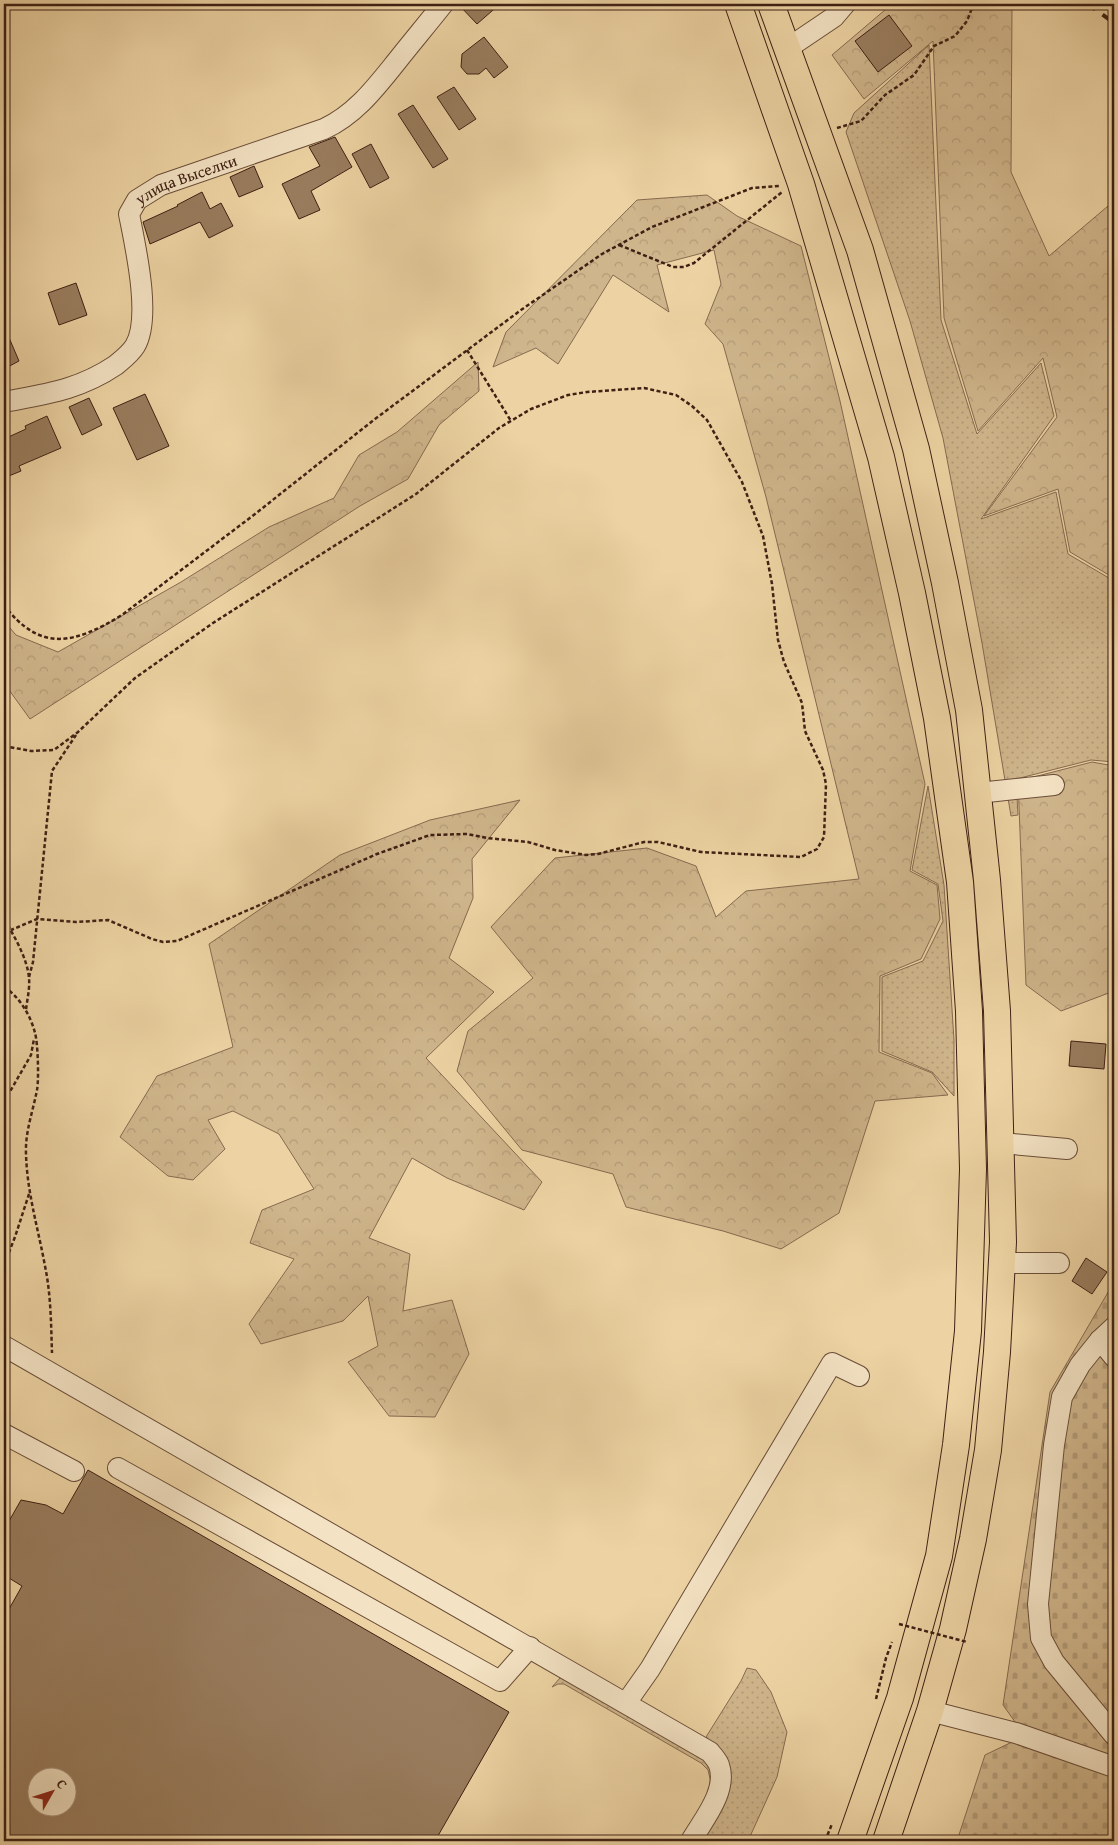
<svg xmlns="http://www.w3.org/2000/svg" width="1118" height="1845" viewBox="0 0 1118 1845" font-family="'Gentium Book Plus',serif">
	<style>
		.grass { fill: url(#grass-dots); stroke: #866a50 }
		.forest { fill: url(#forest-crowns); stroke: #866a50 }
		.cemetery { fill: url(#cemetery-stones); stroke: #866a50 }
		.building { fill: #997d5e; stroke: #3e2014; fill-rule: evenodd }
		.lines { fill: none; stroke-linecap: round; stroke-linejoin: round }
		.minor-casing { stroke: #6a4d38; stroke-width: 22 }
		.major-casing { stroke: #3e2014; stroke-width: 28 }
		.path { stroke: #3e2014; stroke-width: 2.5; stroke-dasharray: 4 2.5; stroke-linecap: butt }
		.minor { stroke: #f3e2c3; stroke-width: 20 }
		.major { stroke: #edd3a3; stroke-width: 26 }
		.rail { stroke: #3e2014; stroke-width: 4; stroke-dasharray: 9 9; stroke-linecap: butt }
		.path-bridge { stroke: #3e2014; stroke-width: 2.5; stroke-dasharray: 4 2.5; stroke-linecap: butt }
		.labels { text-anchor: middle; stroke-width: 4; stroke-linejoin: round; paint-order: stroke }
		.street-label { font-size: 16px; fill: #3e2014; stroke: #f3e2c3 }
	</style>
	<defs>
		<pattern id="grass-dots" width="8" height="8" patternUnits="userSpaceOnUse" patternTransform="scale(1.25)"><rect width="8" height="8" fill="#cfb58b"/><path d="M2 2h.1M6 6h.1" fill="none" stroke="#b39b77" stroke-width="1.8" stroke-linecap="round"/></pattern>
		<pattern id="forest-crowns" width="20" height="18" patternUnits="userSpaceOnUse" patternTransform="scale(1.25)"><rect width="20" height="18" fill="#cfb58b"/><path d="M2 6a3 3 0 1 1 6 0M12 15a3 3 0 1 1 6 0" fill="none" stroke="#b39b77"/></pattern>
		<pattern id="cemetery-stones" width="16" height="16" patternUnits="userSpaceOnUse" patternTransform="scale(1.25)"><rect width="16" height="16" fill="#cfb58b"/><path d="M2 7V4a2 2 0 0 1 4 0v3zM10 15v-3a2 2 0 0 1 4 0v3z" fill="#b39b77"/></pattern>
	</defs>
	<rect width="100%" height="100%" fill="#edd3a3"/>
	<filter id="stains"><feTurbulence type="fractalNoise" baseFrequency=".004" numOctaves="4"/><feColorMatrix values="0 0 0 0 .2 0 0 0 0 .09 0 0 0 0 .02 0 0 0 .5 -.17"/></filter>
	<radialGradient id="worn" r=".72"><stop offset=".6" stop-color="#630" stop-opacity="0"/><stop offset="1" stop-color="#630" stop-opacity=".3"/></radialGradient>
	<g class="grass">
		<polygon points="929,45 941,320 977,434 1041,363 1054,416 981,519 1056,492 1068,554 1114,581 1114,762 1091,760 1016,779 1018,815 1011,816 982,643 943,438 910,321 846,132 854,113"/>
		<polygon points="928,786 944,885 954,1040 954,1096 932,1072 882,1051 882,977 923,961 943,921 938,884 912,870"/>
		<polygon points="747,1668 756,1670 771,1692 787,1732 777,1777 748,1841 695,1841 722,1795 718,1750 706,1737 741,1681"/>
		<polygon points="560,1678 568,1679 703,1758 712,1771 711,1783 708,1770 701,1763 564,1684 558,1684 552,1687"/>
	</g>
	<g class="forest">
		<polygon points="892,4 1012,4 1011,172 1049,256 1114,201 1114,578 1070,552 1058,489 984,516 1057,417 1043,358 978,431 944,318 933,41 864,99 832,55"/>
		<polygon points="707,195 737,216 801,246 840,401 925,784 910,871 937,885 940,919 921,959 880,976 879,1052 932,1073 948,1095 875,1101 839,1213 781,1249 723,1231 626,1207 613,1174 522,1150 457,1071 468,1031 533,978 491,927 555,858 647,848 696,866 716,917 746,891 859,879 766,497 723,344 705,324 721,284 714,250 657,265 669,312 613,275 558,364 536,348 493,367 506,332 637,200"/>
		<polygon points="478,362 479,391 439,425 408,479 360,506 30,719 4,683 4,621 16,635 58,652 181,582 269,527 334,498 359,455 397,432"/>
		<polygon points="1092,762 1114,766 1114,991 1061,1011 1026,985 1018,781"/>
		<polygon points="520,800 472,859 473,898 449,958 494,992 426,1058 542,1182 524,1210 447,1178 412,1158 369,1238 410,1254 403,1311 452,1300 469,1354 435,1417 389,1416 348,1362 378,1346 368,1296 343,1321 261,1344 249,1324 294,1259 250,1243 262,1210 314,1189 279,1134 233,1111 208,1120 225,1149 193,1180 168,1176 120,1137 157,1076 233,1047 209,944 340,855 430,820"/>
	</g>
	<polygon class="cemetery" points="1114,1282 1114,1841 957,1841 985,1755 1012,1742 1018,1726 1003,1705 1050,1392"/>
	<g class="building">
		<polygon points="458,4 500,4 477,24"/>
		<polygon points="889,15 912,46 878,72 855,41"/>
		<polygon points="484,37 508,67 494,78 486,68 479,74 467,74 461,67 462,54"/>
		<polygon points="454,87 476,119 459,130 437,97"/>
		<polygon points="413,105 448,159 433,168 398,114"/>
		<polygon points="335,137 352,167 311,191 320,210 299,219 282,184 320,166 309,147"/>
		<polygon points="371,144 389,178 370,188 352,154"/>
		<polygon points="254,166 263,187 239,197 230,177"/>
		<polygon points="202,192 210,209 221,203 233,226 209,238 200,222 150,244 143,222 178,206 177,205"/>
		<polygon points="76,283 87,315 59,325 48,293"/>
		<polygon points="4,326 19,361 4,369"/>
		<polygon points="145,394 169,446 137,460 113,408"/>
		<polygon points="89,398 102,425 82,435 69,407"/>
		<polygon points="47,416 61,448 19,466 21,471 4,478 4,439 26,429 25,426"/>
		<polygon points="1071,1041 1106,1044 1104,1069 1069,1066"/>
		<polygon points="1086,1258 1107,1272 1092,1294 1072,1281"/>
		<path d="M88,1470L509,1712L435,1841H4V1618L22,1586L4,1575V1530L21,1500L46,1505L63,1514ZM38,1778H68V1808H38Z"/>
	</g>
	<g class="lines">
		<defs>
			<g id="minor">
				<polyline points="788,48 834,17 845,4"/>
				<path id="s1" d="M4,402C46,394 79,390 116,365C123,359 130,354 135,346C152,318 135,245 129,214L137,200L161,185L324,129C356,114 376,87 397,61C412,42 428,23 443,4"/>
				<polyline points="978,793 1054,785"/>
				<polyline points="1001,1143 1067,1149"/>
				<polyline points="1002,1263 1059,1263"/>
				<polyline points="1114,1327 1100,1340 1080,1365 1062,1397 1054,1445 1038,1604 1041,1638 1054,1662 1114,1735"/>
				<polyline points="1100,1340 1114,1357"/>
				<path d="M4,1346L710,1752C713,1756 717,1760 719,1765C728,1791 703,1820 691,1841"/>
				<polyline points="4,1434 74,1471"/>
				<polyline points="118,1468 500,1681 530,1647"/>
				<polyline points="626,1703 650,1669 832,1363 859,1376"/>
				<polyline points="930,1711 1016,1733 1114,1767"/>
			</g>
			<g id="major">
				<polyline points="738,4 801,184 881,457 912,593 937,718 960,882 969,1011 973,1169 968,1331 956,1445 939,1556 900,1698 850,1841"/>
				<polyline points="771,4 860,250 916,449 945,583 969,710 987,880 997,1011 1003,1242 997,1352 988,1450 973,1539 953,1629 930,1711 886,1841"/>
			</g>
		</defs>
		<use href="#minor" class="minor-casing"/>
		<use href="#major" class="major-casing"/>
		<g class="path">
			<polyline points="837,128 861,121 885,95 914,75 934,46 955,36 967,21 972,8 977,4"/>
			<polyline points="619,245 673,267 684,267 694,263 782,192"/>
			<polyline points="467,350 511,421"/>
			<path d="M4,605C41,654 76,643 122,615L255,514L375,419L521,310L602,254L652,227L752,188L780,186"/>
			<polyline points="4,746 31,751 54,750 78,732 135,678 213,623 416,494 499,428 531,409 568,395 587,392 644,388 676,395 692,406 707,420 742,482 763,536 772,584 778,640 784,662 802,703 805,731 823,770 826,784 824,837 817,849 801,857 701,852 658,842 644,842 598,854 586,855 555,850 528,842 487,838 467,834 430,835 377,854 177,941 163,942 152,939 108,920 76,922 37,919 11,930"/>
			<path d="M4,920C14,934 28,961 29,978C30,989 27,1000 26,1010"/>
			<polyline points="29,977 33,962 52,771 76,735"/>
			<path d="M4,987C19,996 31,1016 35,1033C38,1043 39,1080 37,1090C33,1111 25,1132 26,1154C27,1192 38,1228 45,1266C51,1295 51,1324 52,1353"/>
			<polyline points="4,1102 31,1055 34,1039"/>
			<polyline points="4,1265 15,1237 29,1194"/>
			<polyline points="876,1699 886,1658 892,1642"/>
			<polyline points="795,1841 802,1839 810,1841"/>
			<polyline points="825,1841 832,1824"/>
		</g>
		<use href="#minor" class="minor"/>
		<use href="#major" class="major"/>
		<polyline class="rail" points="1088,4 1114,23"/>
		<polyline class="path-bridge" points="899,1624 967,1642"/>
	</g>
	<g class="labels">
		<g class="street-label">
			<text dy="6" stroke="none"><textPath href="#s1" startOffset="350">улица Выселки</textPath></text>
		</g>
	</g>
	<rect width="1118" height="1845" fill="none" stroke="#edd3a3" stroke-width="20"/>
	<rect x="5" y="5" width="1108" height="1835" fill="none" stroke="#3e2014" stroke-width="2.5"/>
	<rect x="10" y="10" width="1098" height="1825" fill="none" stroke="#3e2014"/>
	<g transform="translate(52 1792) rotate(51)"><circle r="24" fill="#f3e2c3" stroke="#ab947d"/>
	<path d="M0-4L9 19L0 12L-9 19Z" fill="#8f2418"/>
	<text y="-8" font-size="14" font-weight="bold" text-anchor="middle" fill="#3e2014">С</text>
	</g>
	<rect width="100%" height="100%" filter="url(#stains)"/>
	<rect width="100%" height="100%" fill="url(#worn)"/>
</svg>
